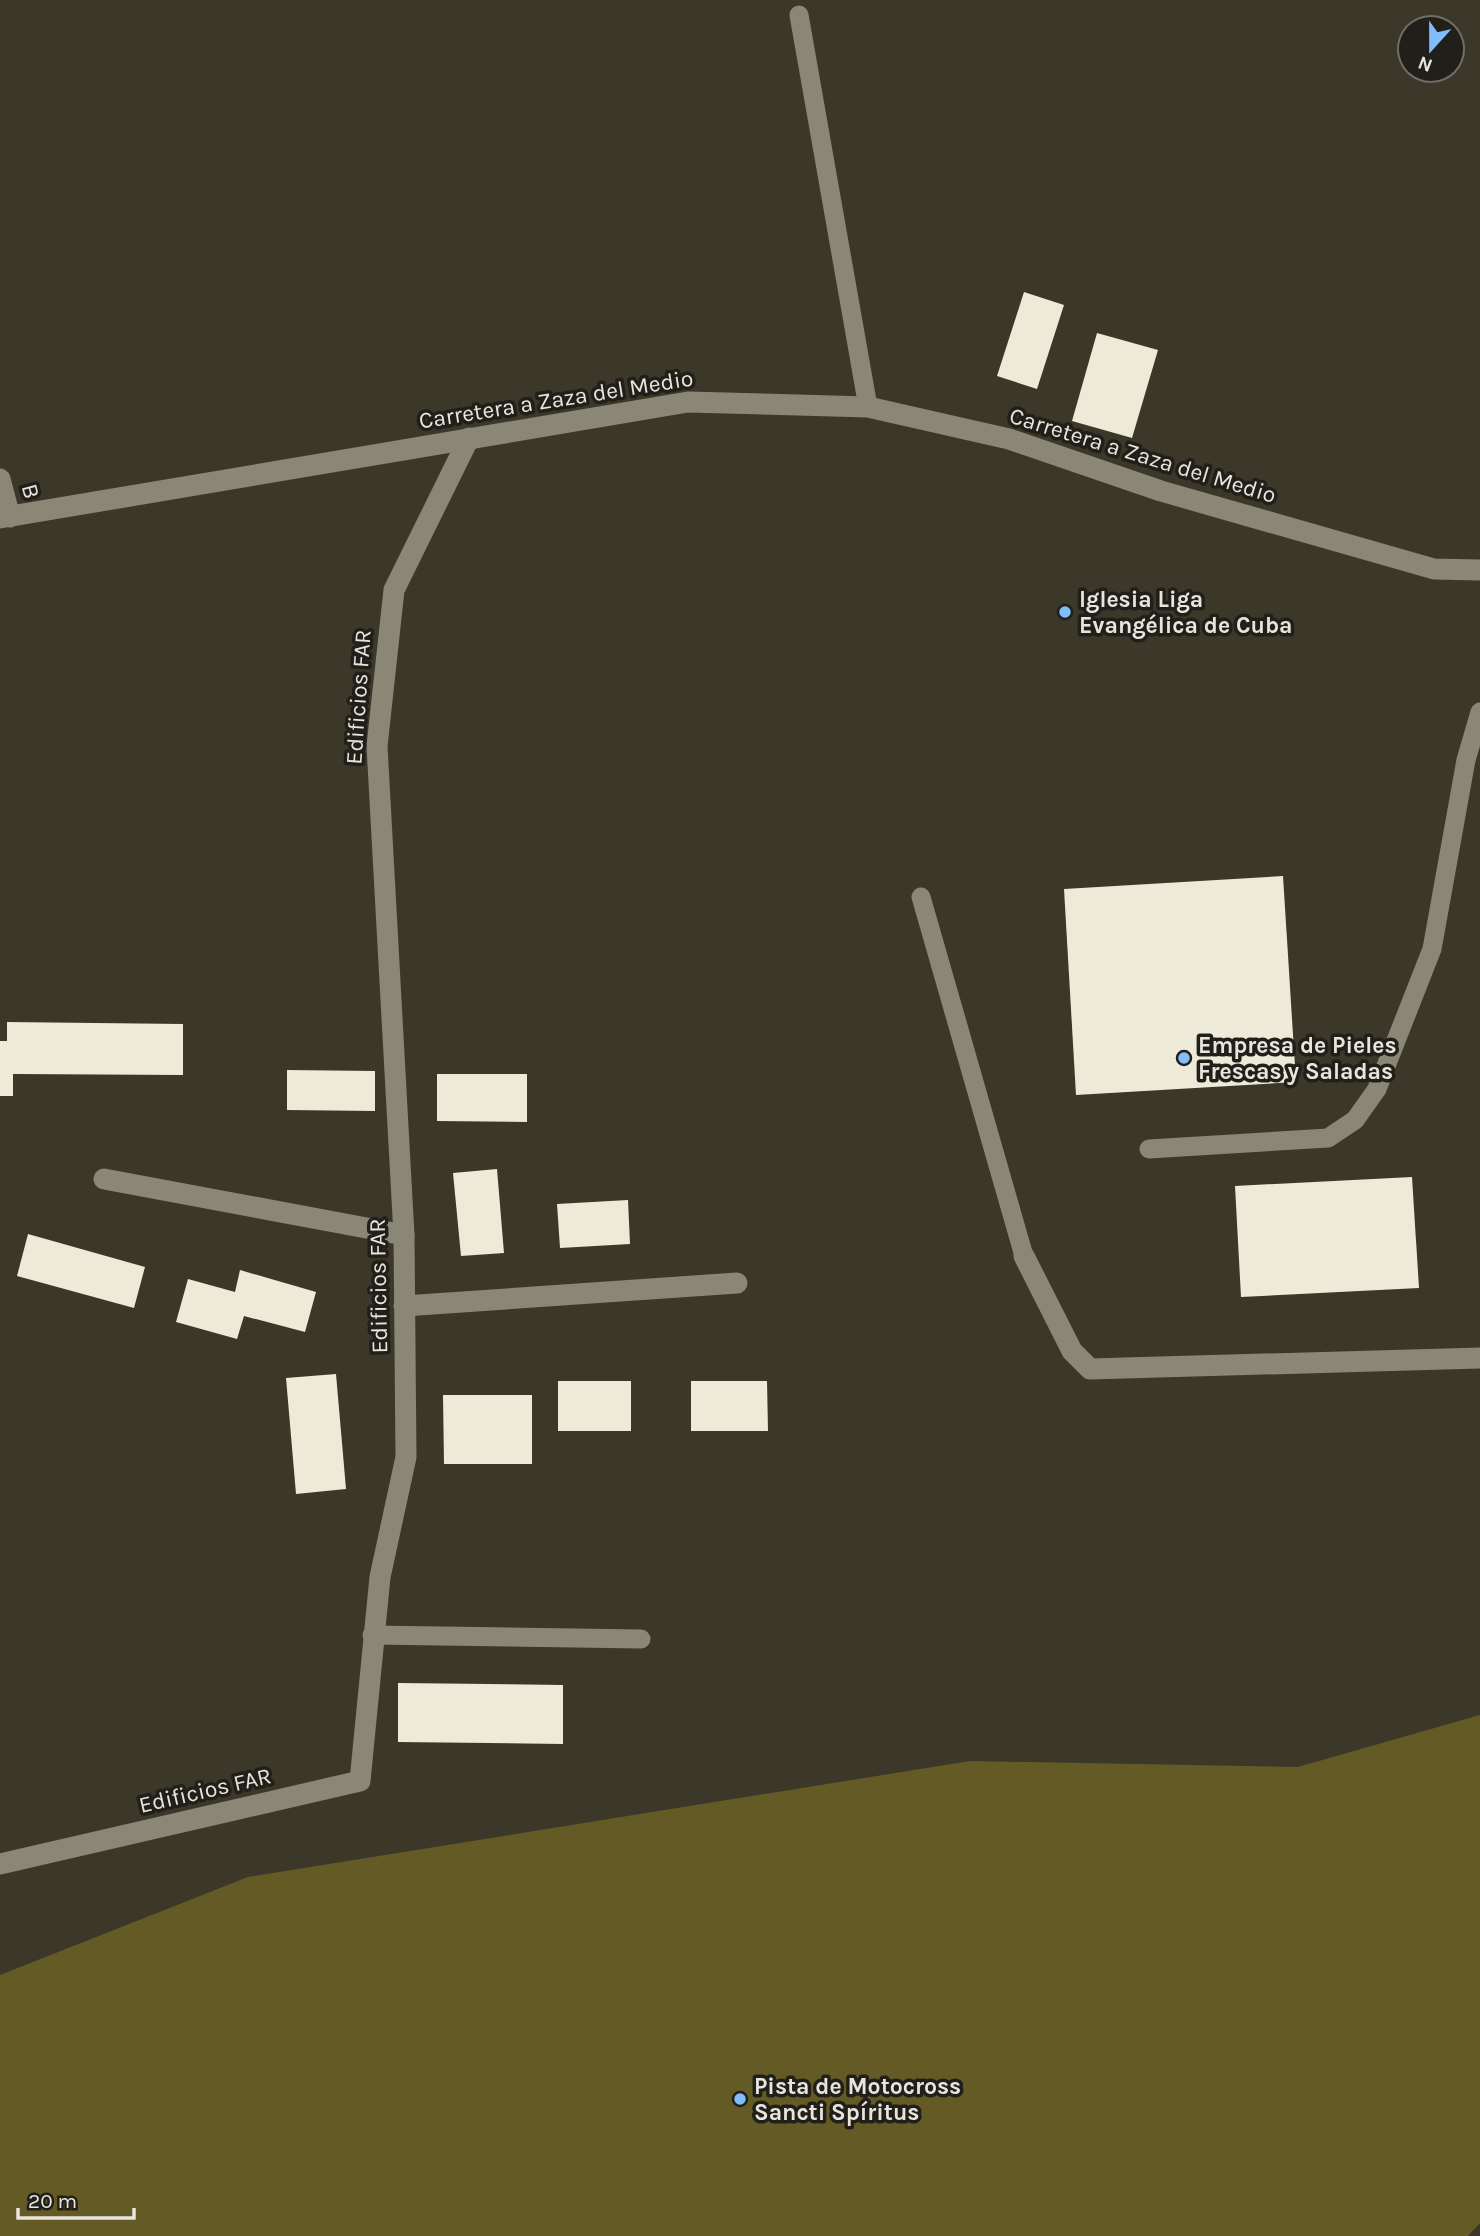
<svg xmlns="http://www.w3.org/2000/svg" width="1480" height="2236" viewBox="0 0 1480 2236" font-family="Karla,sans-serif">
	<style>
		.green { fill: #645a26 }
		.building { fill: #edead7 }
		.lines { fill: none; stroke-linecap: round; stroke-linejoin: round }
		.lane { stroke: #8a8776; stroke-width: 19 }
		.street { stroke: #8a8776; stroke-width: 21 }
		.secondary { stroke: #8a8776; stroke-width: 21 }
		.poi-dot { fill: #80bdfa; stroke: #211f19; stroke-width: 2.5 }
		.labels { text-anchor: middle; stroke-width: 7; stroke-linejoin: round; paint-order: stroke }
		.street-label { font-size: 23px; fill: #e7e5dc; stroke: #211f19 }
		.poi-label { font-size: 23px; font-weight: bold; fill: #e7e5dc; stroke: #211f19; text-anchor: start }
	</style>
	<rect width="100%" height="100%" fill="#3b3829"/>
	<polygon class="green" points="1480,1715 1480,2223 1468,2236 0,2236 0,1975 248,1877 970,1761 1298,1767"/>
	<g class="building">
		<polygon points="1024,292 1064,305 1037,389 997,376"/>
		<polygon points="1097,333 1158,350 1132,438 1072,421"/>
		<polygon points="1283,876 1296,1082 1076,1095 1064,889"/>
		<polygon points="7,1022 183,1024 183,1075 13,1074 13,1096 0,1096 0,1041 7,1041"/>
		<polygon points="287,1070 375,1071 375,1111 287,1110"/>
		<polygon points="437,1074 527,1074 527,1122 437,1121"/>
		<polygon points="497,1169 504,1253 461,1256 453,1173"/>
		<polygon points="1412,1177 1419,1288 1241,1297 1235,1186"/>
		<polygon points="628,1200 630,1244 560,1248 557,1204"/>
		<polygon points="28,1234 145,1267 134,1308 17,1276"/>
		<polygon points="240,1270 316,1292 305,1332 244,1316 237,1339 176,1322 188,1279 235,1292"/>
		<polygon points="336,1374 346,1489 296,1494 286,1378"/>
		<rect x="558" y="1381" width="73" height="50"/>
		<polygon points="691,1381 767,1381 768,1431 691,1431"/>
		<polygon points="443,1395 532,1395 532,1464 444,1464"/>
		<polygon points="398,1683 563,1685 563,1744 398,1742"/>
	</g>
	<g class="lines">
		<g class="lane">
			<polyline points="799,15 868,407"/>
			<polyline points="921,897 1024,1256"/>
			<polyline points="1149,1149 1328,1138 1355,1120 1377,1089 1432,949 1466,760 1480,712"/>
			<polyline points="372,1635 641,1639"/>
		</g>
		<g class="street">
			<polyline points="0,479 10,517"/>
			<polyline points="104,1179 404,1235"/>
			<polyline points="1024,1256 1072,1351 1090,1369 1480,1358"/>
			<polyline points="404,1306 737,1283"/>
			<polyline points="0,1864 360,1781 380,1577 406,1457 404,1235 377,746 394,590 469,438"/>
		</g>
		<polyline class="secondary" points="0,518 688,402 868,407 1009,439 1161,491 1434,569 1480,570"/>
	</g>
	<g class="poi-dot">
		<circle cx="1065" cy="612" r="7"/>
		<circle cx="1184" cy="1058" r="7"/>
		<circle cx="740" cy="2099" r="7"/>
	</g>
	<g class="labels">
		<g class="street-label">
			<text transform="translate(556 399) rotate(-9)" y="8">Carretera a Zaza del Medio</text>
			<text transform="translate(1143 455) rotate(17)" y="8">Carretera a Zaza del Medio</text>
			<text transform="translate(31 491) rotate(75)" y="8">B</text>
			<text transform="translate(358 697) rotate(-86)" y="8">Edificios FAR</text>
			<text transform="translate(378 1286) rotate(-91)" y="8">Edificios FAR</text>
			<text transform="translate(205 1790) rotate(-13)" y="8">Edificios FAR</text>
		</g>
		<g class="poi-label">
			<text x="1079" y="607">Iglesia Liga<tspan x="1079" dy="26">Evangélica de Cuba</tspan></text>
			<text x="1198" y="1053">Empresa de Pieles<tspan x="1198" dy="26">Frescas y Saladas</tspan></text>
			<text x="754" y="2094">Pista de Motocross<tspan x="754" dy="26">Sancti Spíritus</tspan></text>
		</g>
	</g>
	<g transform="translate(1431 49) rotate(201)"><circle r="33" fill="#211f19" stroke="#706e67" stroke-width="2"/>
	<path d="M0-5L12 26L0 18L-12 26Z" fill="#80bdfa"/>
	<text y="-10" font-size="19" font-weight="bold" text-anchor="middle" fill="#e7e5dc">N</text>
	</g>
	<path d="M18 2208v10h116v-10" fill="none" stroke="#e7e5dc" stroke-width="3.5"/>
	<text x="28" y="2208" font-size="21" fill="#e7e5dc" stroke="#211f19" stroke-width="5" paint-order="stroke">20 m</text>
</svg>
